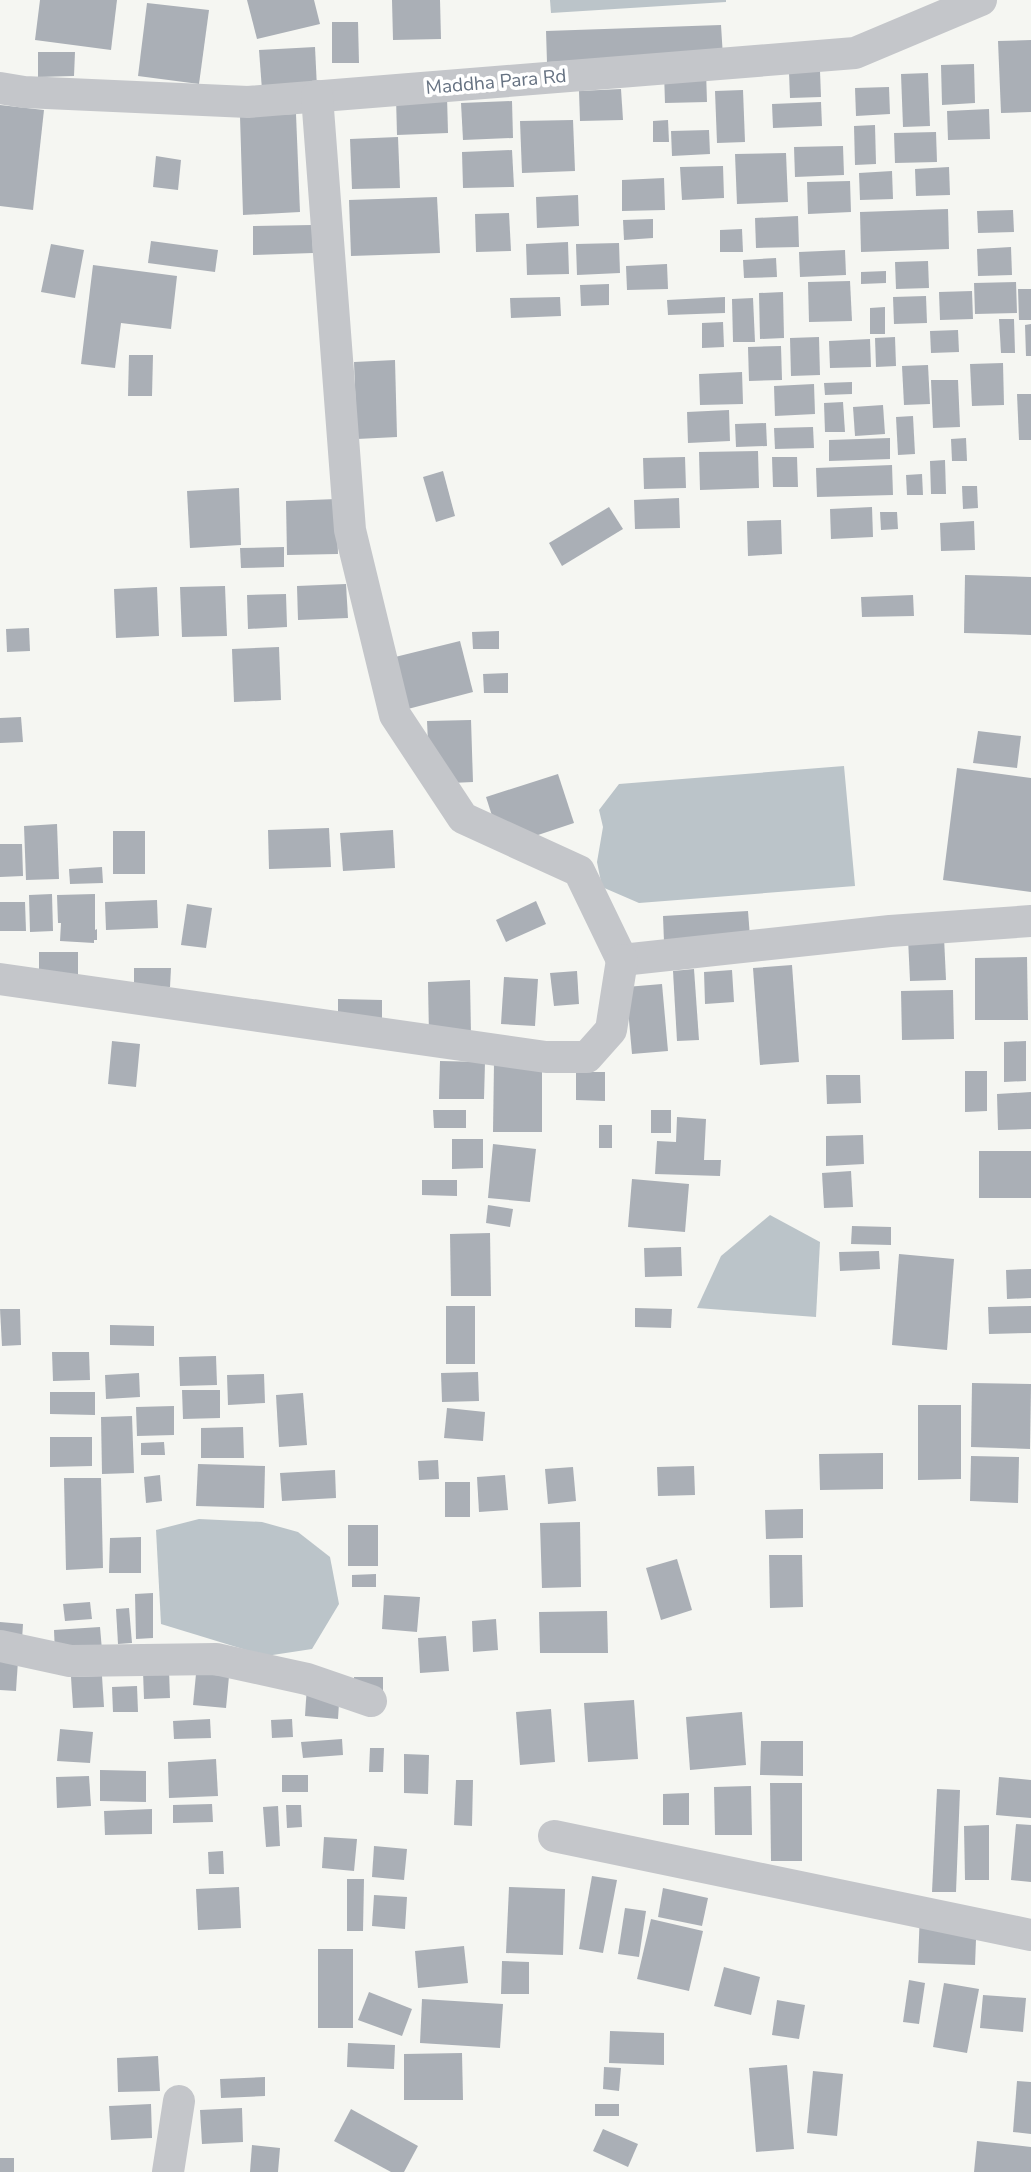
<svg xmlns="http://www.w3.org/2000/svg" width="1031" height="2172" viewBox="0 0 1031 2172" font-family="'Nunito Sans',sans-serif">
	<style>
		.water { fill: #bbc4c9 }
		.building { fill: #aaafb6 }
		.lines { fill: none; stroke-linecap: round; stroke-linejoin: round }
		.minor { stroke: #c4c6ca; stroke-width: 32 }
		.labels { text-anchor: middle; stroke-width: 7; stroke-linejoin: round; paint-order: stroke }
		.street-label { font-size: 19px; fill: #667282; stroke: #fff }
	</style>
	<rect width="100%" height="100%" fill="#f5f6f2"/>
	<g class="water">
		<polygon points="550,0 726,0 726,2 551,13"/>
		<polygon points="844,766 855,886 639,903 602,887 597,862 603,827 599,810 619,784"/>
		<polygon points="770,1215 820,1242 816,1317 697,1308 721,1256"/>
		<polygon points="199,1519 262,1522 298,1532 330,1557 339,1604 312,1649 266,1656 161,1624 156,1530"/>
	</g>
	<g class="building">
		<polygon points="40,0 117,0 111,50 35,40"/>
		<polygon points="247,0 314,0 320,24 257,39"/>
		<polygon points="392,0 440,0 441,39 393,40"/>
		<polygon points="147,3 209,10 199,84 138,76"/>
		<polygon points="332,22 358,22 359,63 332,63"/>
		<polygon points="721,25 723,57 547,62 546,31"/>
		<polygon points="1031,40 1031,112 1001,113 998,41"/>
		<polygon points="315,47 317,88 262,90 259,50"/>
		<polygon points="38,52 75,52 74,76 38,77"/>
		<polygon points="974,64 975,103 942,105 941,65"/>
		<polygon points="706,71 707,102 665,103 664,72"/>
		<polygon points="820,71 821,97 790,98 789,72"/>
		<polygon points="928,73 930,126 903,127 901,74"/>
		<polygon points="889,87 890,114 856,116 855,88"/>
		<polygon points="621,89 623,120 580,121 579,91"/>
		<polygon points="743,90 745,142 717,143 715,91"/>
		<polygon points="447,96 448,133 397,135 396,97"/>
		<polygon points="512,101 513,138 463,140 461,103"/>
		<polygon points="821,102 822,126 773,128 772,104"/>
		<polygon points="0,105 44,110 33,210 0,206"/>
		<polygon points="989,109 990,139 948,140 947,111"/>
		<polygon points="296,114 300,212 243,215 240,116"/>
		<polygon points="573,120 575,171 522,173 520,121"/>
		<polygon points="668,120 669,142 653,142 653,121"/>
		<polygon points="875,125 876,164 855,165 854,126"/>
		<polygon points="709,130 710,154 672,156 671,131"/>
		<polygon points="936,132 937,162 895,163 894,133"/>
		<polygon points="398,137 400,188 352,189 350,139"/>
		<polygon points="843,146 844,175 795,177 794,147"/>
		<polygon points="512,150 514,187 463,188 462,152"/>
		<polygon points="786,153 788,202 737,204 735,154"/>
		<polygon points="156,156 181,160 178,190 153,187"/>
		<polygon points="723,166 724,198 682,200 680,167"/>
		<polygon points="949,167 950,195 916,196 915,169"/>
		<polygon points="892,171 893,199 860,200 859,173"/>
		<polygon points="664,178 665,210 622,211 622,180"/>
		<polygon points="850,181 851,212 808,214 807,182"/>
		<polygon points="578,195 579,226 537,228 536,197"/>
		<polygon points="437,197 440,253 351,256 349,200"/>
		<polygon points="948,209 949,249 861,252 860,212"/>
		<polygon points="1013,210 1014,232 978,233 977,211"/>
		<polygon points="509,213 511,251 476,252 475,214"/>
		<polygon points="798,216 799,247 756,248 755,218"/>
		<polygon points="653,219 653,238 624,240 623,220"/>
		<polygon points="312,225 313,253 253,255 253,226"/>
		<polygon points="742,229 743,252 720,252 720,230"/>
		<polygon points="151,241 218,250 215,272 148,263"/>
		<polygon points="568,242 569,274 527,275 526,244"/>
		<polygon points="619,243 620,273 577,275 576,244"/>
		<polygon points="51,244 84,250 75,298 41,292"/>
		<polygon points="1011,247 1012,275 978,276 977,249"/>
		<polygon points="845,250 846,275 800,277 799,252"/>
		<polygon points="776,258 777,277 744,278 743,260"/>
		<polygon points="928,261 929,288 896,289 895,262"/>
		<polygon points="667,264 668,289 627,290 626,266"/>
		<polygon points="93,265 177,276 171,329 121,323 115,368 81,364"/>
		<polygon points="886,271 886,283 861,284 861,272"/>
		<polygon points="850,281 852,321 809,322 808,282"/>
		<polygon points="1016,282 1017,313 975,314 974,283"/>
		<polygon points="609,284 609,305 581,306 580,285"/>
		<polygon points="1018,289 1031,289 1031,320 1019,320"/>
		<polygon points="972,291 973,319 940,320 939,292"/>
		<polygon points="783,292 784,338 760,339 759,293"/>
		<polygon points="926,296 927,323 894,324 893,297"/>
		<polygon points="560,297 561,316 511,318 510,298"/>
		<polygon points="725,297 725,313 668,315 667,300"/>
		<polygon points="753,298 755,342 733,342 732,299"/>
		<polygon points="885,307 885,334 870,334 870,308"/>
		<polygon points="999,319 1014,319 1015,353 1001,353"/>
		<polygon points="723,322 724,347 702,348 702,323"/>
		<polygon points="1031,324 1031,356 1026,356 1025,325"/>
		<polygon points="958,330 959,352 931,353 930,331"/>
		<polygon points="819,337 820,375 791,376 790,338"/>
		<polygon points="895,337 896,366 876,367 875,338"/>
		<polygon points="870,339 871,367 830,368 829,341"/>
		<polygon points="781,346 782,380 749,381 748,347"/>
		<polygon points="129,355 153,355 152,396 128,396"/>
		<polygon points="395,360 397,437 357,439 354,362"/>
		<polygon points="1003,363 1004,405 972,406 970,364"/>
		<polygon points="928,365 930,404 904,405 902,366"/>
		<polygon points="742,372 743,404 700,405 699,374"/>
		<polygon points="931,380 958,380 960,427 933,428"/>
		<polygon points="852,382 852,394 825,395 824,383"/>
		<polygon points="814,384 815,414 775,416 774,386"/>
		<polygon points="1017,394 1031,394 1031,440 1019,440"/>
		<polygon points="843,402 845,432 825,432 824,403"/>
		<polygon points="883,405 885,434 855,436 853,407"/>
		<polygon points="729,410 730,441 688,443 687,412"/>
		<polygon points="913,416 915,454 898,455 896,417"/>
		<polygon points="766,423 767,446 736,447 735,424"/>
		<polygon points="813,427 814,448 775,449 774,428"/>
		<polygon points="890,438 890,459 829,461 829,440"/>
		<polygon points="966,438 967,461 952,461 951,439"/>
		<polygon points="758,451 759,488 700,490 699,452"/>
		<polygon points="685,457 686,488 644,489 643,458"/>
		<polygon points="772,457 797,457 798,487 773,487"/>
		<polygon points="945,460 946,494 931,494 930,461"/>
		<polygon points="892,465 893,495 817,497 816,468"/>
		<polygon points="443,471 455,516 436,522 423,477"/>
		<polygon points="922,474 923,495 907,495 906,475"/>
		<polygon points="962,486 977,486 978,508 963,509"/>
		<polygon points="239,488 241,545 190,548 187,491"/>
		<polygon points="679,498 680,528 635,529 634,500"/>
		<polygon points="336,499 338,554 287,555 286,501"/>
		<polygon points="609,507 623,529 562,566 549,543"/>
		<polygon points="872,507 873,537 831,539 830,509"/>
		<polygon points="880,512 897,512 898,529 881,530"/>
		<polygon points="781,520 782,554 748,556 747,521"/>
		<polygon points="974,521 975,550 941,551 940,523"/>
		<polygon points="284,547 284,567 241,568 240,548"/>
		<polygon points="965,575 1031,577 1031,635 964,633"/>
		<polygon points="346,584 348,618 298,620 297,586"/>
		<polygon points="225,586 227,636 182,637 180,587"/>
		<polygon points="157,587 159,636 116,638 114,589"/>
		<polygon points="286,594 287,627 248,629 247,595"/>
		<polygon points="913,595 914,616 862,617 861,597"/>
		<polygon points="29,628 30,651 7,652 6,629"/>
		<polygon points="499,631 499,649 473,649 472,632"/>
		<polygon points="460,641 473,692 404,710 391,658"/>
		<polygon points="279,647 281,700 234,702 232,649"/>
		<polygon points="508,673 508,693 484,693 483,674"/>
		<polygon points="21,717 23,742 0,743 0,718"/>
		<polygon points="471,720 473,782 430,784 427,721"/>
		<polygon points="978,731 1021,736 1017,768 973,763"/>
		<polygon points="957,768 1031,778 1031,892 943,880"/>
		<polygon points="558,774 574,823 502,847 486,797"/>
		<polygon points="57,824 59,879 26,880 24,826"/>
		<polygon points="329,828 331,867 269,869 268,830"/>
		<polygon points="393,830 395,868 343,871 340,833"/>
		<rect x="113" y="831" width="32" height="43"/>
		<polygon points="0,844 22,844 23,876 0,877"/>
		<polygon points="102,867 103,883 70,884 69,869"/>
		<polygon points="52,894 53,931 30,932 29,895"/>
		<polygon points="95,894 95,930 97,929 97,940 94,940 94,943 60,941 61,923 58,923 57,895"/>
		<polygon points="157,900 158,928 106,930 105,902"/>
		<polygon points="536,901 546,924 506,942 496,920"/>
		<polygon points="0,902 25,902 26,931 0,931"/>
		<polygon points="187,904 212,908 206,948 181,945"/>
		<polygon points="748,911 750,937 664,942 663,916"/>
		<polygon points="944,937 946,980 910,981 908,938"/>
		<rect x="39" y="952" width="39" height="27"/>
		<polygon points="1027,957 1028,1020 975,1020 975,958"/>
		<polygon points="792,965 799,1062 760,1065 753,968"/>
		<polygon points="134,968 171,968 170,987 134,986"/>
		<polygon points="694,969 699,1040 677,1041 673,971"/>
		<polygon points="732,970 734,1002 705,1004 704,972"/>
		<polygon points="577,971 579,1004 554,1006 550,973"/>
		<polygon points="504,977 538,979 535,1026 501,1024"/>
		<polygon points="470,980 471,1035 429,1036 428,982"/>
		<polygon points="662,984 668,1051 632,1054 626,987"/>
		<polygon points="953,990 954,1039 902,1040 901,991"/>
		<polygon points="338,999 382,1000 382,1023 338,1023"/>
		<polygon points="112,1041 140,1044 136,1087 108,1084"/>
		<polygon points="1026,1041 1026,1081 1004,1082 1004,1042"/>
		<polygon points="440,1061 485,1062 484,1099 439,1099"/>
		<polygon points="494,1063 542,1063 542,1132 493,1132"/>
		<polygon points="965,1071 987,1071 987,1111 965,1112"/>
		<polygon points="576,1072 605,1072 605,1101 576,1100"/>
		<polygon points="826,1075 860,1075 861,1103 827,1104"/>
		<polygon points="1031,1092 1031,1129 998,1130 997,1094"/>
		<polygon points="433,1110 466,1110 466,1128 434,1128"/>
		<rect x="651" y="1110" width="20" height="23"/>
		<polygon points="677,1117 706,1119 704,1160 721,1160 720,1176 655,1174 657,1141 676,1142"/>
		<rect x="599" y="1125" width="13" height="23"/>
		<polygon points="863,1135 864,1164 826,1166 826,1136"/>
		<polygon points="452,1139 483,1139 483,1168 452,1169"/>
		<polygon points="493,1144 536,1149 530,1202 488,1198"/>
		<rect x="979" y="1151" width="52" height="47"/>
		<polygon points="851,1171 853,1207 824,1208 822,1173"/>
		<polygon points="632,1179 689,1184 685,1232 628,1227"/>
		<polygon points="422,1180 457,1180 457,1196 422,1195"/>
		<polygon points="488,1205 513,1209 510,1227 486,1223"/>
		<polygon points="852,1226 891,1227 891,1245 851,1244"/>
		<polygon points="490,1233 491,1296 451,1296 450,1234"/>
		<polygon points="681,1247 682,1276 645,1277 644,1248"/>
		<polygon points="879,1251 880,1269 840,1271 839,1252"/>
		<polygon points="899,1254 954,1259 947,1350 892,1345"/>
		<polygon points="1031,1269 1031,1298 1007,1299 1006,1270"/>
		<rect x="446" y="1306" width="29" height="58"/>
		<polygon points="1031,1306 1031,1333 989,1334 988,1307"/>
		<polygon points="635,1308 672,1309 671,1328 635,1327"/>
		<polygon points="0,1309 20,1309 21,1345 2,1346"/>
		<polygon points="110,1325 154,1326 154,1346 110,1345"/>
		<polygon points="52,1352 89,1352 90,1380 53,1381"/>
		<polygon points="216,1356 217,1385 180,1386 179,1357"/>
		<polygon points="478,1372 479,1401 442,1402 441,1373"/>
		<polygon points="139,1373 140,1397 106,1399 105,1375"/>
		<polygon points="264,1374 265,1403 228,1405 227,1375"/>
		<polygon points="972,1383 1031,1384 1030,1449 971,1447"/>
		<polygon points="182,1390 220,1390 220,1418 183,1419"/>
		<polygon points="50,1392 95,1392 95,1415 50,1414"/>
		<polygon points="303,1393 307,1445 279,1447 276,1395"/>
		<polygon points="918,1405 961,1405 961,1479 918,1480"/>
		<polygon points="174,1406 174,1435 137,1436 136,1407"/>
		<polygon points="447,1408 485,1412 483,1441 444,1438"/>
		<polygon points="132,1416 134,1473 102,1474 101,1417"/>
		<polygon points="243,1427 244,1458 201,1458 201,1428"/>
		<polygon points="50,1437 92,1437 92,1466 50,1467"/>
		<polygon points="164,1442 165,1455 141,1455 141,1443"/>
		<polygon points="883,1453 883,1489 820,1490 819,1454"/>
		<polygon points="971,1456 1019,1457 1018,1503 970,1501"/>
		<polygon points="438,1460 439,1479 419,1480 418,1461"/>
		<polygon points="198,1464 265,1466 264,1508 196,1506"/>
		<polygon points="694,1466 695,1495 658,1496 657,1467"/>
		<polygon points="573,1467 576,1501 548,1504 545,1469"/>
		<polygon points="335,1470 336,1498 282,1501 280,1473"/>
		<polygon points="160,1475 162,1501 146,1503 144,1477"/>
		<polygon points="505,1475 508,1510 479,1512 477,1477"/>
		<polygon points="64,1478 101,1478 103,1568 66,1570"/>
		<rect x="445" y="1482" width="25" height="35"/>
		<polygon points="803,1509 803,1538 766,1539 765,1510"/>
		<polygon points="580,1522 581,1587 542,1588 540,1523"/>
		<rect x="348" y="1525" width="30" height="41"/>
		<polygon points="141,1537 141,1573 109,1573 110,1538"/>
		<polygon points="769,1555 802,1555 803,1607 770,1608"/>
		<polygon points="677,1559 692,1610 661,1620 646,1568"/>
		<polygon points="376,1574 376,1587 352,1587 352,1575"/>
		<polygon points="153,1593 153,1638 136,1639 135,1594"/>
		<polygon points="384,1595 420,1597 417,1632 382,1629"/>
		<polygon points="90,1602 92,1619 65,1621 63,1604"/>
		<polygon points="129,1608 132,1643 118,1644 116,1609"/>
		<polygon points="607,1611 608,1653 540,1653 539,1612"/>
		<polygon points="496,1619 498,1650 473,1652 472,1621"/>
		<polygon points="0,1622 23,1624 21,1655 0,1654"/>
		<polygon points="100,1627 102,1650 55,1653 54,1630"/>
		<polygon points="446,1636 449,1671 420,1673 418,1638"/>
		<polygon points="0,1659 18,1660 16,1691 0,1690"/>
		<polygon points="169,1670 170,1698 144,1699 143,1671"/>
		<polygon points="196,1674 229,1676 226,1708 193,1705"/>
		<polygon points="102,1676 104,1707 73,1708 71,1677"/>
		<polygon points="354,1677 383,1677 383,1700 354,1701"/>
		<polygon points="307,1685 340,1688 338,1719 305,1716"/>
		<polygon points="137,1686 138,1712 113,1712 112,1687"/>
		<polygon points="634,1700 638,1759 588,1762 584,1703"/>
		<polygon points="551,1709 555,1762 520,1765 516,1712"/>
		<polygon points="742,1712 746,1765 690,1770 686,1717"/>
		<polygon points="210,1719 211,1738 174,1739 173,1721"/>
		<polygon points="292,1719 293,1737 272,1738 271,1720"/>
		<polygon points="60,1729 93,1732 90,1763 57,1761"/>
		<polygon points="342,1739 343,1755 303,1758 301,1742"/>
		<polygon points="761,1741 803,1741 803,1776 760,1775"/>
		<polygon points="370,1748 384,1748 383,1772 369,1772"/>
		<polygon points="404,1754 429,1755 428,1794 404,1793"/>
		<polygon points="216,1759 218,1796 169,1798 168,1762"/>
		<polygon points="100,1770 146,1771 146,1802 100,1801"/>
		<rect x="282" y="1775" width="26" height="17"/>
		<polygon points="89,1776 91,1806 57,1808 56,1777"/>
		<polygon points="999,1777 1031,1780 1031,1818 996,1815"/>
		<polygon points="456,1780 473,1780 472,1826 454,1825"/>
		<polygon points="770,1783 802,1783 802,1861 771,1861"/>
		<polygon points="751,1786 752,1835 715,1835 714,1787"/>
		<polygon points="937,1789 960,1790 956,1892 932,1892"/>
		<polygon points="689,1793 689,1825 663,1825 663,1794"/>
		<polygon points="212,1804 213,1822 173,1823 173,1805"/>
		<polygon points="286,1805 301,1805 302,1827 287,1828"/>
		<polygon points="278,1806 280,1846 266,1847 263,1807"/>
		<polygon points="152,1809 152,1834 105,1835 104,1811"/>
		<polygon points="1016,1824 1031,1825 1031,1882 1011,1880"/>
		<polygon points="989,1825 989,1880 965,1880 964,1826"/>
		<polygon points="324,1837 357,1839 354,1871 322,1868"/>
		<polygon points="374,1846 407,1849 404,1880 372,1877"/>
		<polygon points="223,1851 224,1874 209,1874 208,1852"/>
		<polygon points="592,1876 617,1880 603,1953 579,1949"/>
		<polygon points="347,1879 364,1879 363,1931 347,1931"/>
		<polygon points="239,1887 241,1928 198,1930 196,1889"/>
		<polygon points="509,1887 565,1889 563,1955 506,1953"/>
		<polygon points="663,1888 708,1898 702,1926 658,1917"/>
		<polygon points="374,1895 407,1897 405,1929 372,1926"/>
		<polygon points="625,1908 646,1911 639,1957 618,1954"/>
		<polygon points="920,1912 977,1914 975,1965 918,1963"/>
		<polygon points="651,1919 703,1931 689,1991 637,1979"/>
		<polygon points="464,1946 468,1983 418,1988 415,1951"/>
		<rect x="318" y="1949" width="35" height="79"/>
		<polygon points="502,1961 529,1962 529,1994 501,1994"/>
		<polygon points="724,1967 760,1977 751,2015 714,2006"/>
		<polygon points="909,1980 925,1983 919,2024 903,2022"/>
		<polygon points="944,1983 979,1989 967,2053 933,2047"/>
		<polygon points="369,1992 412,2009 402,2036 358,2020"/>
		<polygon points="983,1995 1026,1998 1023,2032 980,2028"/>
		<polygon points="422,1999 503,2004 500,2048 420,2043"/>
		<polygon points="777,2000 805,2005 799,2039 772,2035"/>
		<polygon points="610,2031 664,2033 664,2065 609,2063"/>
		<polygon points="348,2043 395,2045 394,2069 347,2067"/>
		<polygon points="462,2053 463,2100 404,2100 404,2054"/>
		<polygon points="158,2056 160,2091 118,2092 117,2058"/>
		<polygon points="787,2065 794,2149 756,2152 749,2068"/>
		<polygon points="604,2067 621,2068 619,2091 603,2089"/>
		<polygon points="813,2071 843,2074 837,2136 807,2133"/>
		<polygon points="265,2077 265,2096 221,2098 220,2079"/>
		<polygon points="1017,2081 1031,2082 1031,2134 1013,2132"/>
		<polygon points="151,2104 152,2138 111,2140 109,2106"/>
		<rect x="595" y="2104" width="24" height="12"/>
		<polygon points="242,2108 243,2142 202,2144 200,2110"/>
		<polygon points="351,2109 418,2146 404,2172 391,2172 334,2141"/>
		<polygon points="603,2129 638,2144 628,2167 593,2151"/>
		<polygon points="977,2141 1031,2147 1031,2172 974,2172"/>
		<polygon points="252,2145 280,2148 278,2172 250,2172"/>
		<rect x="0" y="2158" width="14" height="14"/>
	</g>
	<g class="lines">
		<g class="minor">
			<polyline points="0,88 24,92 248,102 855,53 981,0"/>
			<polyline points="317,96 350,530 395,715 463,818 579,871 622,960 890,931 1031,921"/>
			<polyline points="0,979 546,1057 587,1057 611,1030 622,960"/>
			<polyline points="0,1646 70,1661 216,1659 307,1679 371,1701"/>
			<polyline points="554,1836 1031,1935"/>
			<polyline points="168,2172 179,2101"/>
		</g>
	</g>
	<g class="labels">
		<g class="street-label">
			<text transform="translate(496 81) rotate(-5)" y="7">Maddha Para Rd</text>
		</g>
	</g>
</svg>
